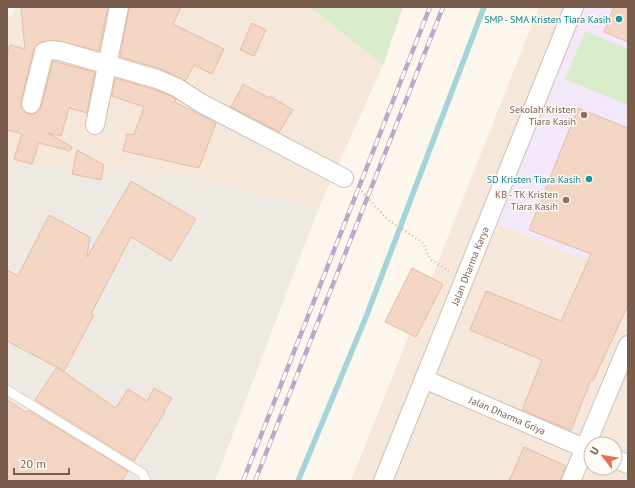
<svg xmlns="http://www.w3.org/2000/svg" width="635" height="488" viewBox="0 0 635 488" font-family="'PT Sans',sans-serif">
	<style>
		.residential { fill: #f5e8da; fill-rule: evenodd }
		.industrial { fill: #efe9e4 }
		.education { fill: #f3e8fa }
		.green { fill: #d8ecc9 }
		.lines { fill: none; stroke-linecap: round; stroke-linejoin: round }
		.stream { stroke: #a5d3da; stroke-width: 5.5 }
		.building { fill: #f3d5c3; stroke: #e6bba3 }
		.service-casing { stroke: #d1beb0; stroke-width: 10 }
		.minor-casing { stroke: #d1beb0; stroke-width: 20 }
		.path { stroke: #d9b8a5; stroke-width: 2.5; stroke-dasharray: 1 3; stroke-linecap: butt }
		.service { stroke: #fff; stroke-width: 9 }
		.minor { stroke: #fff; stroke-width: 18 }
		.rail-casing { stroke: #b9a8c9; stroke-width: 4.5 }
		.rail { stroke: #fffaf3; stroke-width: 3; stroke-dasharray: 9; stroke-linecap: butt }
		.culture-dot { fill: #0f9aa8; stroke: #fffaf3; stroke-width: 1.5 }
		.education-dot { fill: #8d6e63; stroke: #fffaf3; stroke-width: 1.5 }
		.labels { text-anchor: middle; stroke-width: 3; stroke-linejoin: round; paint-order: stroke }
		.culture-label { font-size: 10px; fill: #0d838f; stroke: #fffaf3; text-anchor: end }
		.education-label { font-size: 10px; fill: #785e54; stroke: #fffaf3; text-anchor: end }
		.street-label { font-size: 10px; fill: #7a5c4d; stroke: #fffaf3 }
	</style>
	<rect width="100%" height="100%" fill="#fdf6ec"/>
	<g class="residential">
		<polygon points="15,7 310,7 383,65 318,210 193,177 7,164 7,16 12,16"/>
		<path d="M539,7H628V481H351ZM591,444H615V468H591Z"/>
	</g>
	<polygon class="industrial" points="7,164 193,177 318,210 215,481 7,481"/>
	<polygon class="education" points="581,7 628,7 628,276 497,224"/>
	<g class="green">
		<polygon points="310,7 403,7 383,65"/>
		<polygon points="585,31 628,49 628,105 565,79"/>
	</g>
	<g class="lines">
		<polyline class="stream" points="298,481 366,317 484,7"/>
	</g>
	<g class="building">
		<polygon points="21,7 108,7 99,51 52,40 41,42 34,49 21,102 21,107 28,114 34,114 41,107 53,61 95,72 87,113 69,108 61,136 48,133 72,147 70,151 39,143 32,164 14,159 22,134 7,130 7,57 10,45 25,49"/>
		<polygon points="129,7 181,7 173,24 224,49 212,74 194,65 185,81 161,69 120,57"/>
		<polygon points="614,7 628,7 628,42 604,32"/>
		<polygon points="252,23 266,30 254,56 240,50"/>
		<polygon points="115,78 153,89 171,96 176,99 175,102 216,123 199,168 123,151 127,134 134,135 144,107 112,96"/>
		<polygon points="243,84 269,98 270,96 293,110 279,132 231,107"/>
		<polygon points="578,108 628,128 628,305 593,381 591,380 571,430 522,410 542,360 470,330 486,291 561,321 591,254 529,230"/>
		<polygon points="77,150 104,165 101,180 72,174"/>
		<polygon points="131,181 196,219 171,261 131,237 91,314 94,315 64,371 7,341 7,270 18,276 49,215 90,237 87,257"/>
		<polygon points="412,268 443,284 416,337 385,322"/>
		<polygon points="57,367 116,408 128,389 147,401 154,388 172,398 164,411 165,412 134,461 35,400"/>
		<polygon points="7,400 26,412 28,410 128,471 122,481 7,481"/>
		<polygon points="524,447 566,466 560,481 509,481"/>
	</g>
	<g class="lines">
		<defs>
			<polyline id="service" points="7,390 142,473 146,481"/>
			<g id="minor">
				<polyline points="31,104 44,52 51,50 60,51 157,79 176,87 201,103 344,178"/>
				<polyline points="95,125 119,7"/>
				<path id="s1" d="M424,379L591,451"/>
				<polyline points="615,459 628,464"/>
				<path id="s2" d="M383,481L574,7"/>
				<polyline points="571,481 628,345"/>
			</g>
		</defs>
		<use href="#service" class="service-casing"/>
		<use href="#minor" class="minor-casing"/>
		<polyline class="path" points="359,188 387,219 423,243 430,259 449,271"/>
		<use href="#service" class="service"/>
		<use href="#minor" class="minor"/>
		<defs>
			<g id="rail">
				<polyline points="243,481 430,7"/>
				<polyline points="255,481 443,7"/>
			</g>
		</defs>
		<use href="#rail" class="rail-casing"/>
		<use href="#rail" class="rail"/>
	</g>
	<g class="culture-dot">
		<circle cx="619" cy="19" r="4"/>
		<circle cx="589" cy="179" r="4"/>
	</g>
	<g class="education-dot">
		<circle cx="584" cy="115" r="4"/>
		<circle cx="566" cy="200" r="4"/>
	</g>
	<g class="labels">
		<g class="culture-label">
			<text x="611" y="23">SMP - SMA Kristen Tiara Kasih</text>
			<text x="581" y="183">SD Kristen Tiara Kasih</text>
		</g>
		<g class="education-label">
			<text x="576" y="113">Sekolah Kristen<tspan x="576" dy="12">Tiara Kasih</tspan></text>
			<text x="558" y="198">KB - TK Kristen<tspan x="558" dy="12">Tiara Kasih</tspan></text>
		</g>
		<g class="street-label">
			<text dy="4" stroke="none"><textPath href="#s2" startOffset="232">Jalan Dharma Karya</textPath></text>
			<text dy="4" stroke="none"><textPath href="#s1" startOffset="91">Jalan Dharma Griya</textPath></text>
		</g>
	</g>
	<rect width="635" height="488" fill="none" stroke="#7a5c4d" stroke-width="16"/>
	<g transform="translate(603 456) rotate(301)"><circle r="19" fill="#fffaf3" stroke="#cabbb1"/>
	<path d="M0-3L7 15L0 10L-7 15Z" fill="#e76f51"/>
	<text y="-6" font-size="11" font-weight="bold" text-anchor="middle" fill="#7a5c4d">U</text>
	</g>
	<path d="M14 468v6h55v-6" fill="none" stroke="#7a5c4d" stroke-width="2"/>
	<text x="20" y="468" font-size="12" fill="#7a5c4d" stroke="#fffaf3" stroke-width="3" paint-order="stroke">20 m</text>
</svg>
